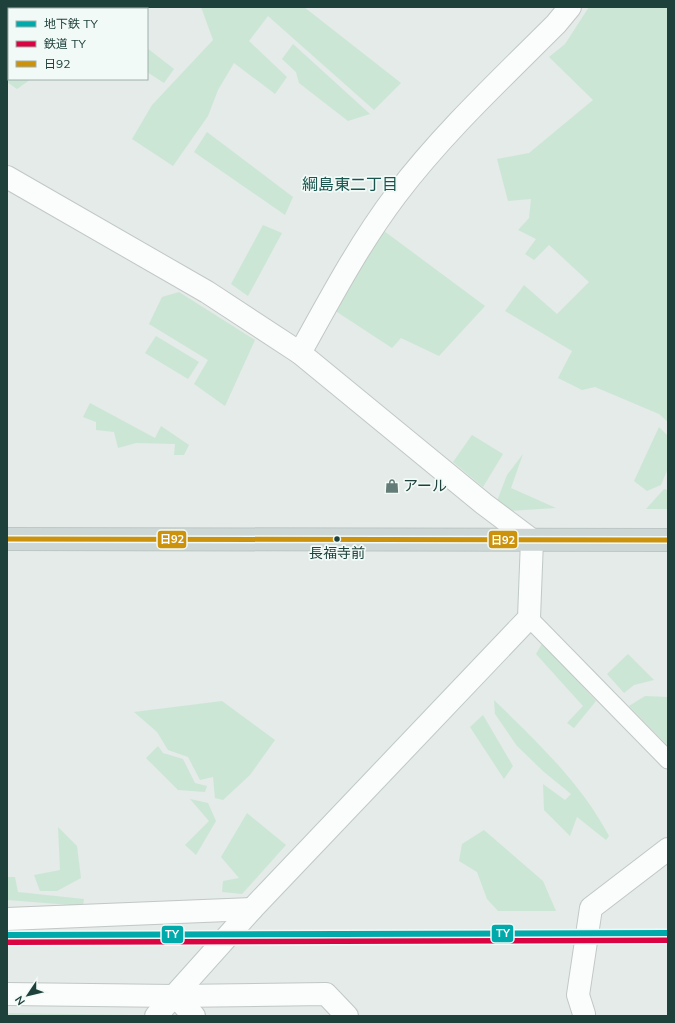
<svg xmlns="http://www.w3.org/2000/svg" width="675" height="1023" viewBox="0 0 675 1023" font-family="Mulish,'Noto Sans JP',sans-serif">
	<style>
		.green { fill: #cce6d6 }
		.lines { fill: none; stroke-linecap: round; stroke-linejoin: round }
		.lane-casing { stroke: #c1c8c5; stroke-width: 19 }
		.street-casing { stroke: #c1c8c5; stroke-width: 24 }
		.secondary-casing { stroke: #bfc9c6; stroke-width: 24 }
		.primary-casing { stroke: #bcc7c5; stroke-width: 24 }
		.lane { stroke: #fbfcfc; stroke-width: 17 }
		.street { stroke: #fbfcfc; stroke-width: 22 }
		.secondary { stroke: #fbfcfc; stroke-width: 22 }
		.primary { stroke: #cdd7d5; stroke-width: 22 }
		.bus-1-casing { stroke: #f2faf7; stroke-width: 8 }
		.bus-1 { stroke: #cc920c; stroke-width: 5 }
		.rail-1-casing { stroke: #f2faf7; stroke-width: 9 }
		.rail-1 { stroke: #da0442; stroke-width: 6 }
		.metro-1-casing { stroke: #f2faf7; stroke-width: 9 }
		.metro-1 { stroke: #01aaaa; stroke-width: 6 }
		.bus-dot { fill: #1f413b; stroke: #f2faf7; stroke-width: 1.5 }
		.labels { text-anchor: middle; stroke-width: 3.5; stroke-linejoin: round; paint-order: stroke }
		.bus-label { font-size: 14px; fill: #1f413b; stroke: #f2faf7 }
		.poi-label { font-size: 15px; fill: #1f413b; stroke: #f2faf7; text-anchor: start }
		.neighbourhood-label { font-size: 16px; fill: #19554d; stroke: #f2faf7 }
		.line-badge { stroke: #f2faf7; stroke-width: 1.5 }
		.badge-label { font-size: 11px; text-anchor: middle; font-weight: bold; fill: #fff }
	</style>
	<rect width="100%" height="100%" fill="#e4ebe8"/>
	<g class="green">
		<polygon points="58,7 118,7 116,9 56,9"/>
		<polygon points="201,7 304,7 401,83 374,110 268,16 249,41 287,77 275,94 234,63 218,90 208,116 173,166 132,139 152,105 213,40"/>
		<polygon points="589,7 668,7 668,422 659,414 595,387 582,390 558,378 572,351 505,311 524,285 557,314 589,282 549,245 534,260 525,254 536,239 518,230 529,218 531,199 508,201 497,159 529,153 593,100 549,57 565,44"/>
		<polygon points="7,9 9,10 9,79 31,79 17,89 7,82"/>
		<polygon points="293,44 370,114 348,121 299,83 296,72 282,59"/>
		<polygon points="147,48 174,69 164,83 147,72"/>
		<polygon points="207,132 293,197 285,215 194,152"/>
		<polygon points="263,225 282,233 248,296 231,284"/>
		<polygon points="384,231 485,306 439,356 401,338 392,348 334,310"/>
		<polygon points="179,292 255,340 225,406 194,384 208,360 149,324 162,297"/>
		<polygon points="156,336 199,362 188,379 145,353"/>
		<polygon points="90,403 155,438 161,426 189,445 184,455 174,455 175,444 136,443 118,448 114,432 96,430 96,422 83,417"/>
		<polygon points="659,427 668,436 668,468 661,485 647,491 634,481"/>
		<polygon points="472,435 503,454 483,487 453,462"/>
		<polygon points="523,454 511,488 556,508 506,511 497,501 507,475"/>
		<polygon points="664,489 668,490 668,509 646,509"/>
		<polygon points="543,642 596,701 574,728 567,723 583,706 536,654"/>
		<polygon points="628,654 654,680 634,685 624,693 607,674"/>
		<polygon points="645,696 668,697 668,746 629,706"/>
		<path d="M494,700C537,742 581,783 609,836L606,840L577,817L570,836L544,810L543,784L565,800L571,794L544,772L517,746L495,714Z"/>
		<polygon points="222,701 275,740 250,775 223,800 215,798 213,777 200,780 188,757 168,750 157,732 134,712"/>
		<polygon points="483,715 513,766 504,779 470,727"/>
		<polygon points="158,746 163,753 183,759 195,783 207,786 205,792 178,790 146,758"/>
		<polygon points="190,799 208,803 216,821 196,855 185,845 209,821"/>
		<polygon points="247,813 286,845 242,894 222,892 223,881 239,878 221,857"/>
		<polygon points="58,827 77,846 81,878 57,891 40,891 34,875 60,870"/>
		<polygon points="484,830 543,881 556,911 498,911 487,899 477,872 459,861 462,844"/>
		<polygon points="7,877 15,877 18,892 84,899 83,906 7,900"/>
		<polygon points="7,1013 130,1015 7,1016"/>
	</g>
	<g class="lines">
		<defs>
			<polyline id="lane" points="529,618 668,760"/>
			<g id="street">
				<polyline points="7,177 207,292 300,353 484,504 532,540"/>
				<path d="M300,353C330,299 359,244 396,195C443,133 501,79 556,24L570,7"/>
				<polyline points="7,919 252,909"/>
				<polyline points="7,994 175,996 326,994 347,1016"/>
				<polyline points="175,996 194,1016"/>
				<polyline points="584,1014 578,995 591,908 668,849"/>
			</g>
			<polyline id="secondary" points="156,1016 252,909 529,618 532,540"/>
			<polyline id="primary" points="7,539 668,540"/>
		</defs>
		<use href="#lane" class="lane-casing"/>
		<use href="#street" class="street-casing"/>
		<use href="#secondary" class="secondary-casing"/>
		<use href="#primary" class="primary-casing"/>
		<use href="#lane" class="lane"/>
		<use href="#street" class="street"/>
		<use href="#secondary" class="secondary"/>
		<use href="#primary" class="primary"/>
		<defs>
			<polyline id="bus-1" points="7,539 668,540"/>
		</defs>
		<use href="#bus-1" class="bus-1-casing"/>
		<use href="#bus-1" class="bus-1"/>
		<defs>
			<polyline id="rail-1" points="7,942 668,940"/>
		</defs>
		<use href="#rail-1" class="rail-1-casing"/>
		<use href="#rail-1" class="rail-1"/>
		<defs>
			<polyline id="metro-1" points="7,935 668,933"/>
		</defs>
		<use href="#metro-1" class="metro-1-casing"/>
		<use href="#metro-1" class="metro-1"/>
	</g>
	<defs>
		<symbol id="shop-bare" viewBox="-9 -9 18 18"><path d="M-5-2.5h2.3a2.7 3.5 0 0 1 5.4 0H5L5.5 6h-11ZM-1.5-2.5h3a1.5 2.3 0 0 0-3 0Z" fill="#647c78" stroke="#f2faf7" stroke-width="2.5" paint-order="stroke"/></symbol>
	</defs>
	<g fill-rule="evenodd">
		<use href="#shop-bare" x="382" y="476" width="20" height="20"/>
	</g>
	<circle class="bus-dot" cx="337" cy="539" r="3.5"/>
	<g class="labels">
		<g class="bus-label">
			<text x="337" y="558">長福寺前</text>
		</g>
		<g class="poi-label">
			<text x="403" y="491">アール</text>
		</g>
		<g class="neighbourhood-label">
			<text x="350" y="190">綱島東二丁目</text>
		</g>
	</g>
	<g class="line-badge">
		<rect x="157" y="530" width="30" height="19" rx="4" fill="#cc920c"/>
		<rect x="488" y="530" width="30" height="19" rx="4" fill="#cc920c"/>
		<rect x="491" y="924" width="23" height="19" rx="4" fill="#01aaaa"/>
		<rect x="161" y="925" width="23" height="19" rx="4" fill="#01aaaa"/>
	</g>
	<g class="badge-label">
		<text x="172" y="543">日92</text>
		<text x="503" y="544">日92</text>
		<text x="503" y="937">TY</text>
		<text x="172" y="938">TY</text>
	</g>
	<rect width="675" height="1023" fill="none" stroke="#1f413b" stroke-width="16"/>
	<rect x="8" y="8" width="140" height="72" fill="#f2faf7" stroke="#9eb0ac"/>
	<rect x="16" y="21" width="20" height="6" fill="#01aaaa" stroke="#9eb0ac"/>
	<text x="44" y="28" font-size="12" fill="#1f413b">地下鉄 TY</text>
	<rect x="16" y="41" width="20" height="6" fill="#da0442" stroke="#9eb0ac"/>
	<text x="44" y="48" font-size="12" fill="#1f413b">鉄道 TY</text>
	<rect x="16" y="61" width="20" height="6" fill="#cc920c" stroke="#9eb0ac"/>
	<text x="44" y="68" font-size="12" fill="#1f413b">日92</text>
	<g transform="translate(28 995) rotate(235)" stroke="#f2faf7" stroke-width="3" paint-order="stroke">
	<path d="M0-3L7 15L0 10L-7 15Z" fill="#1f413b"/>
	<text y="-6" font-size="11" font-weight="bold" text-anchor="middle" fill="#1f413b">N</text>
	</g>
</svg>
